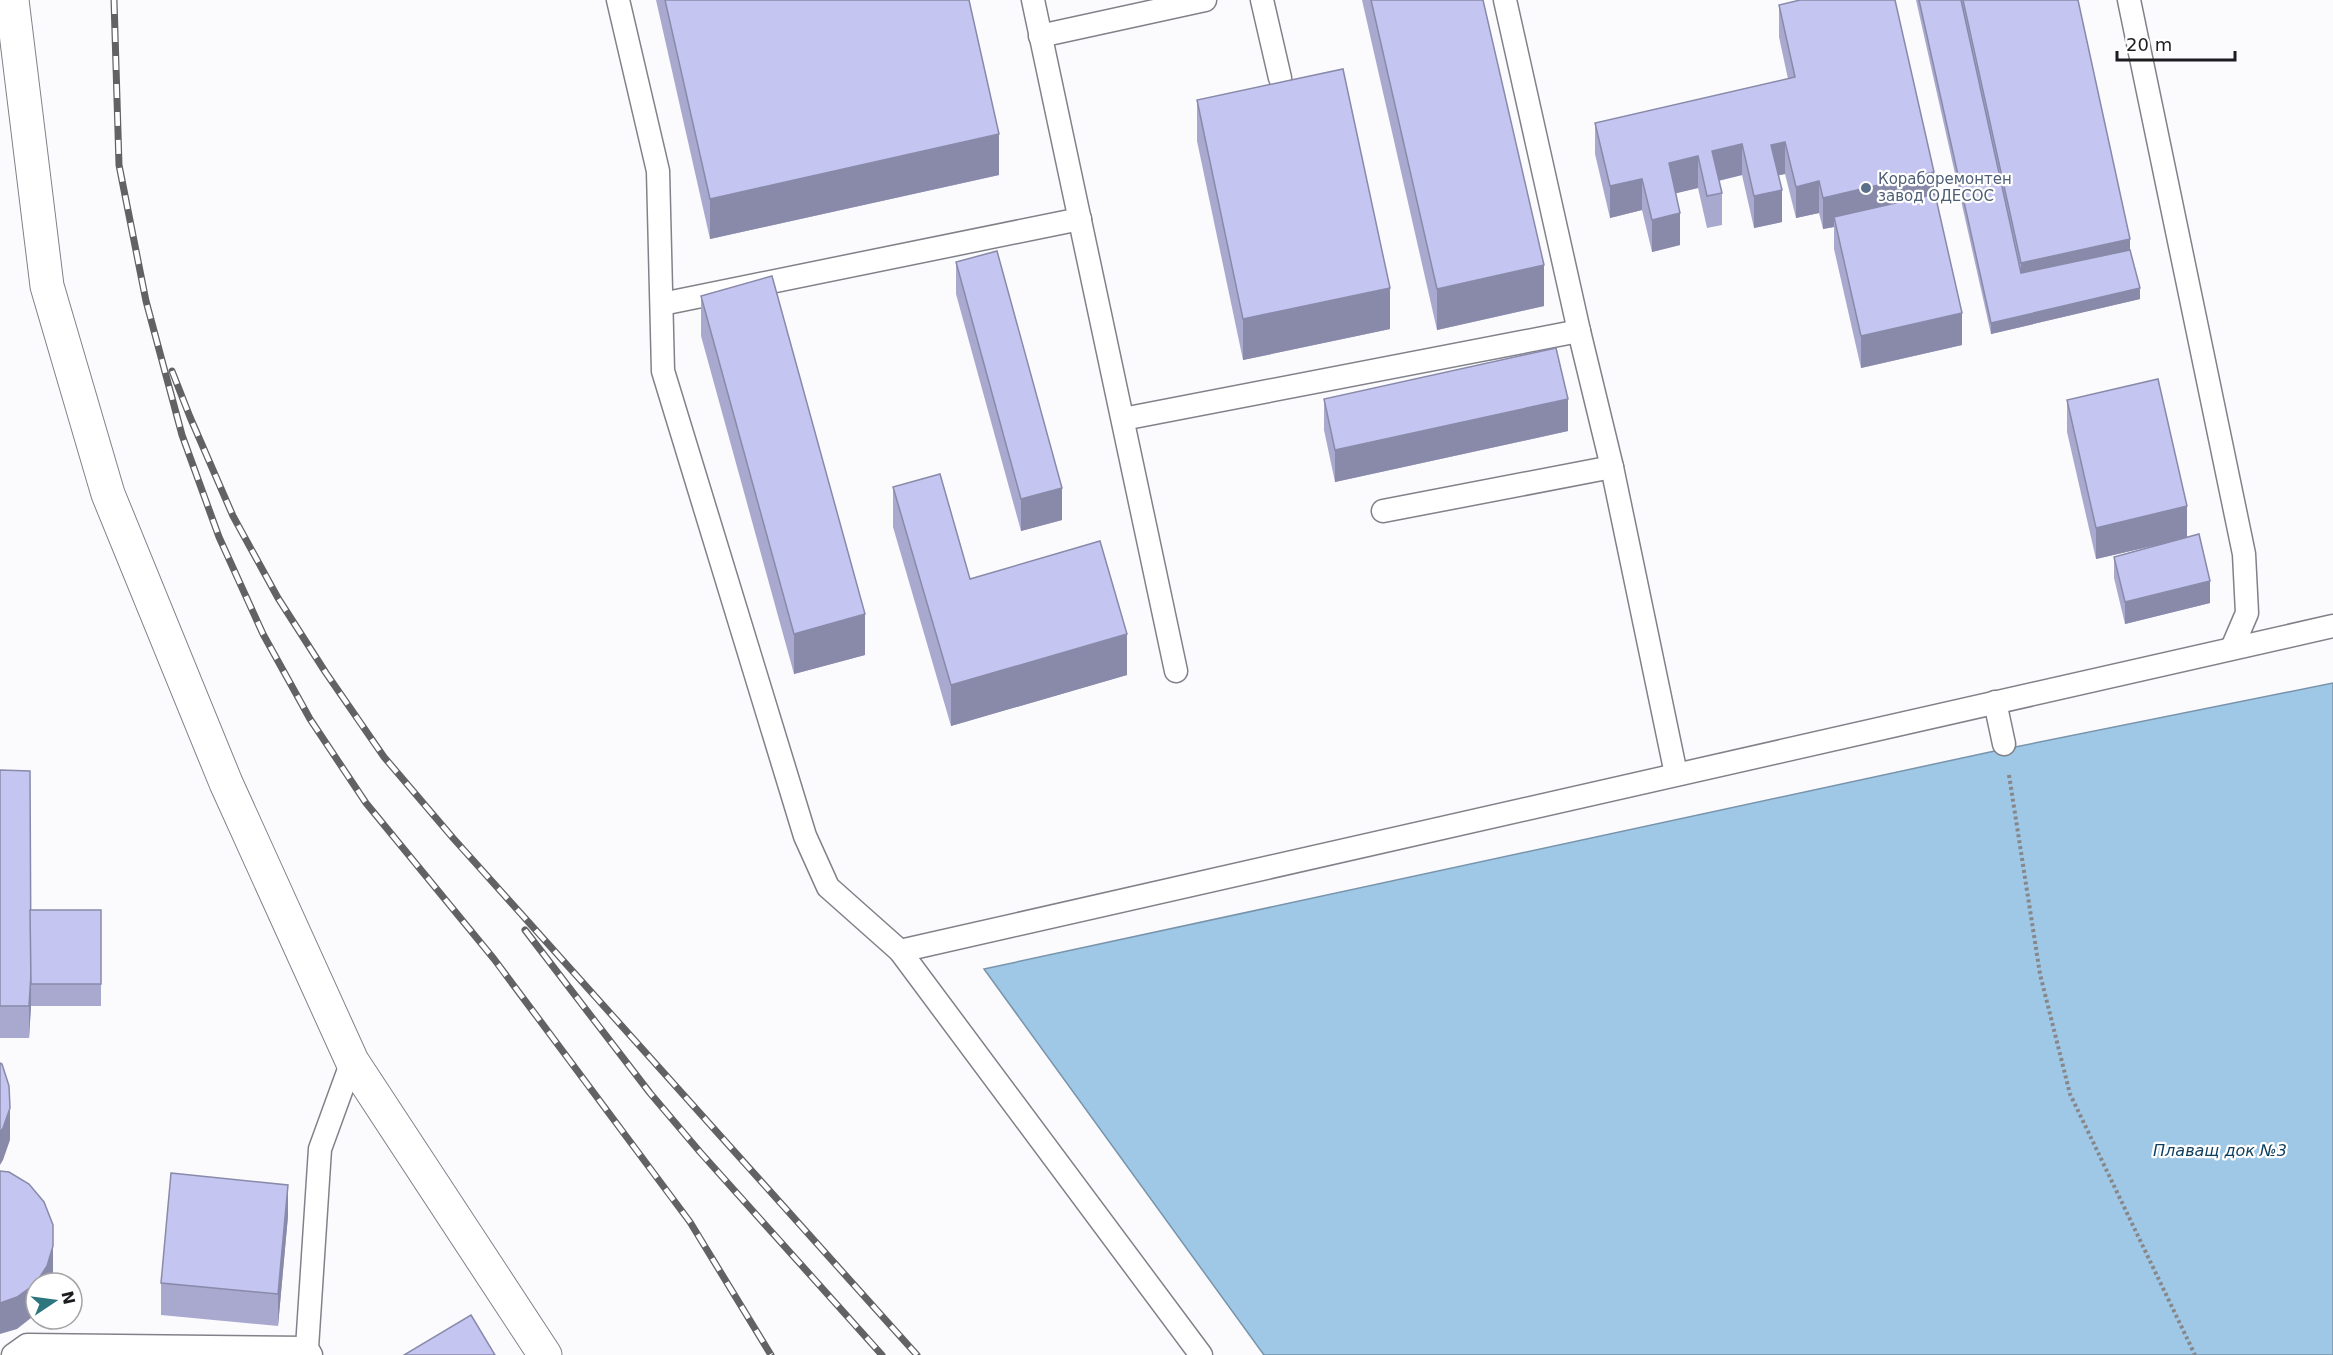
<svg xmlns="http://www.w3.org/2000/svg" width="2333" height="1355" viewBox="0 0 2333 1355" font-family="'DejaVu Sans',sans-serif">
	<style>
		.water { fill: #9fc7e6; stroke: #7894ab; stroke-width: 1.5 }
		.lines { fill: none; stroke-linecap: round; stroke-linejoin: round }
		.service-casing { stroke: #818289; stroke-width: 25 }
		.minor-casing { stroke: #818289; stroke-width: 35 }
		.path { stroke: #87878a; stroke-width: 4; stroke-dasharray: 3 3; stroke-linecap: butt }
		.service { stroke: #fff; stroke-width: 22 }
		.minor { stroke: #fff; stroke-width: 33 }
		.rail-casing { stroke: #626265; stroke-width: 7 }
		.rail { stroke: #fff; stroke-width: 4.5; stroke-dasharray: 14; stroke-linecap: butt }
		.wall { fill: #a9a9cf }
		.shaded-wall { fill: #898aa9 }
		.building { fill: #c4c5f1; stroke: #898aa9; stroke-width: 1.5 }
		.service-dot { fill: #5c6f8a; stroke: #fff; stroke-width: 2 }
		.labels { text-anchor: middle; stroke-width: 4.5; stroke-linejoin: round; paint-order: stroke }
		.service-label { font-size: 15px; fill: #4e5e75; stroke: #fff; text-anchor: start }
		.water-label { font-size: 16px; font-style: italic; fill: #0e3e5d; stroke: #fff }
	</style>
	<rect width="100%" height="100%" fill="#fbfbfe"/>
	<polygon class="water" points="2333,683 2333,1355 1264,1355 984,969 1990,752"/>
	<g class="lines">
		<defs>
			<g id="service">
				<polyline points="618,0 658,171 663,371 805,836 828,887 900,951 1201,1355"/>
				<polyline points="1033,0 1176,671"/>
				<polyline points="1262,0 1280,78"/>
				<polyline points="2129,0 2244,554 2247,613 2232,648"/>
				<polyline points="1040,36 1205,0"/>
				<polyline points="662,304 1080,219"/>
				<polyline points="1579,331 1612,467 1676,774"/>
				<polyline points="1123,419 1579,331 1505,0"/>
				<polyline points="1383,511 1612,467"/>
				<polyline points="1995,702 2004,744"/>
				<polyline points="900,951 2333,626"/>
				<polyline points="13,1355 27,1345 307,1348"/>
				<polyline points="311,1355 307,1348 320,1149 352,1061"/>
			</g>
			<polyline id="minor" points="12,0 47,286 108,494 226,783 352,1061 545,1355"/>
		</defs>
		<use href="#service" class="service-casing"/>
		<use href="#minor" class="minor-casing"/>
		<polyline class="path" points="2009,775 2040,974 2070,1094 2195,1355"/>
		<use href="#service" class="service"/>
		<use href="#minor" class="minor"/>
		<defs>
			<g id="rail">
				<polyline points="114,0 119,165 146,301 182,435 219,537 263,634 310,719 366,803 494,959 690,1222 771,1355"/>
				<polyline points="172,371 190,417 233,516 278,598 326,673 384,757 453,838 917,1355"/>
				<polyline points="525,930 650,1093 700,1152 882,1355"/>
			</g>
		</defs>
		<use href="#rail" class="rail-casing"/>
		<use href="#rail" class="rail"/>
	</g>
	<g class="wall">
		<polygon points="656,0 969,0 999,175 710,239"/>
		<polygon points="1362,0 1483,0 1544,306 1437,330"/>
		<polygon points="1916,0 2078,0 2140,299 1991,334"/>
		<polygon points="1779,5 1934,195 1962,345 1861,368 1834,249 1834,227 1823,229 1819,213 1796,218 1785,174 1778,175 1782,222 1754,228 1742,175 1719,181 1722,193 1722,225 1707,228 1698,188 1676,193 1680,245 1652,252 1642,210 1610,218 1595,154 1595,123 1788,79 1779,37"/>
		<polygon points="1197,100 1390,329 1243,360 1197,141"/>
		<polygon points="956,262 1062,520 1021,531 956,294"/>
		<polygon points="701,296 865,655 794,674 701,336"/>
		<polygon points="1324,399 1568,431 1335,482 1324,430"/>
		<polygon points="2067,400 2187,537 2210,603 2125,624 2114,578 2114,557 2161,544 2096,559 2067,432"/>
		<polygon points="893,487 970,579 1127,675 951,726 893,527"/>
		<polygon points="0,770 30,915 101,910 101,1006 31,1006 29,1038 0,1038"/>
		<polygon points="288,1216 278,1326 161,1315 161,1283"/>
	</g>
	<g class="shaded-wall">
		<polygon points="999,134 999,175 710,239 710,199"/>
		<polygon points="1785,142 1785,174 1771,177 1771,145"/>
		<polygon points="1742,144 1742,175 1712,182 1712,151"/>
		<polygon points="1698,156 1698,188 1669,195 1669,163"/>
		<polygon points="1934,172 1934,204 1834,217 1834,227 1823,229 1823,198"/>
		<polygon points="1642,179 1642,210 1610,218 1610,186"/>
		<polygon points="1819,181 1819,213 1796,218 1796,187"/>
		<polygon points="1782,190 1782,222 1754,228 1754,196"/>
		<polygon points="1680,213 1680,245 1652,252 1652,220"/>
		<polygon points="2130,239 2130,261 2021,284 2021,263"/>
		<polygon points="1544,265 1544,306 1437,330 1437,289"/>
		<polygon points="1390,288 1390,329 1243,360 1243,319"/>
		<polygon points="2140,288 2140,299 1991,334 1991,323"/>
		<polygon points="1962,313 1962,345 1861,368 1861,336"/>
		<polygon points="1568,399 1568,431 1335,482 1335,450"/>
		<polygon points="1062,488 1062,520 1021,531 1021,499"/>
		<polygon points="2187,506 2187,538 2096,559 2096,528"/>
		<polygon points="2210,581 2210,603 2125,624 2125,602"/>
		<polygon points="865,614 865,655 794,674 794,634"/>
		<polygon points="1127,634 1127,675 951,726 951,685"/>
		<polygon points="31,974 31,1006 29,1038 29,1006"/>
		<polygon points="10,1108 10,1140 3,1160 0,1165 0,1133"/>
		<polygon points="288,1185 288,1216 278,1326 278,1294"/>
		<polygon points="53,1246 53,1278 51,1283 36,1283 36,1314 17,1329 0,1334 0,1303"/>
	</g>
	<g class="building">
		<polygon points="665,0 969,0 999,134 710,199"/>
		<polygon points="1371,0 1483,0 1544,265 1437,289"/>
		<polygon points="1800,0 1895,0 1934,172 1823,198 1819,181 1796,187 1785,142 1771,145 1782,190 1754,196 1742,144 1712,151 1722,193 1707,196 1698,156 1669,163 1680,213 1652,220 1642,179 1610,186 1595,123 1795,77 1779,5"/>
		<polygon points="1919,0 1961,0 2021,273 2130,250 2140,288 1991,323"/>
		<polygon points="1963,0 2078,0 2130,239 2021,263"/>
		<polygon points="1343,69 1390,288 1243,319 1197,100"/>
		<polygon points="1935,194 1962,313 1861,336 1834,217"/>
		<polygon points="997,251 1062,488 1021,499 956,262"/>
		<polygon points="772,276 865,614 794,634 701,296"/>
		<polygon points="1556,348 1568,399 1335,450 1324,399"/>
		<polygon points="2158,379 2187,506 2096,528 2067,400"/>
		<polygon points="940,474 970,579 1100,541 1127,634 951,685 893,487"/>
		<polygon points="2199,534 2210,581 2125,602 2114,557"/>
		<polygon points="0,770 30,771 31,974 29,1006 0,1006"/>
		<polygon points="30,910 101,910 101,984 31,984"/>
		<polygon points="0,1063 2,1064 9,1086 10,1108 3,1128 0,1133"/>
		<polygon points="0,1171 9,1172 29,1184 44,1202 53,1225 53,1246 47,1266 35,1284 17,1297 0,1303"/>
		<polygon points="171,1173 288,1185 278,1294 161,1283"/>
		<polygon points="471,1315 495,1355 404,1355"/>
	</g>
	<circle class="service-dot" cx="1866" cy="188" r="6"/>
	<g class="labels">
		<g class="service-label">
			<text x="1878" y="184">Кораборемонтен<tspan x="1878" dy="17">завод ОДЕСОС</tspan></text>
		</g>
		<g class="water-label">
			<text x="2220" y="1156">Плаващ док №3</text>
		</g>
	</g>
	<g transform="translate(54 1301) rotate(77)"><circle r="28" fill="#ffffff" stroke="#a5a5a6" stroke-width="1.5"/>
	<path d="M0-4.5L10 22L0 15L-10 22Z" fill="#2d767e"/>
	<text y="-9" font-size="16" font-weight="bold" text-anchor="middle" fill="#1d1d20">N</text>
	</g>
	<path d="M2117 51v9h118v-9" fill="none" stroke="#1d1d20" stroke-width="3"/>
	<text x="2126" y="51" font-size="18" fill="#1d1d20" stroke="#ffffff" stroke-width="4.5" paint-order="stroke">20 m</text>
</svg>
